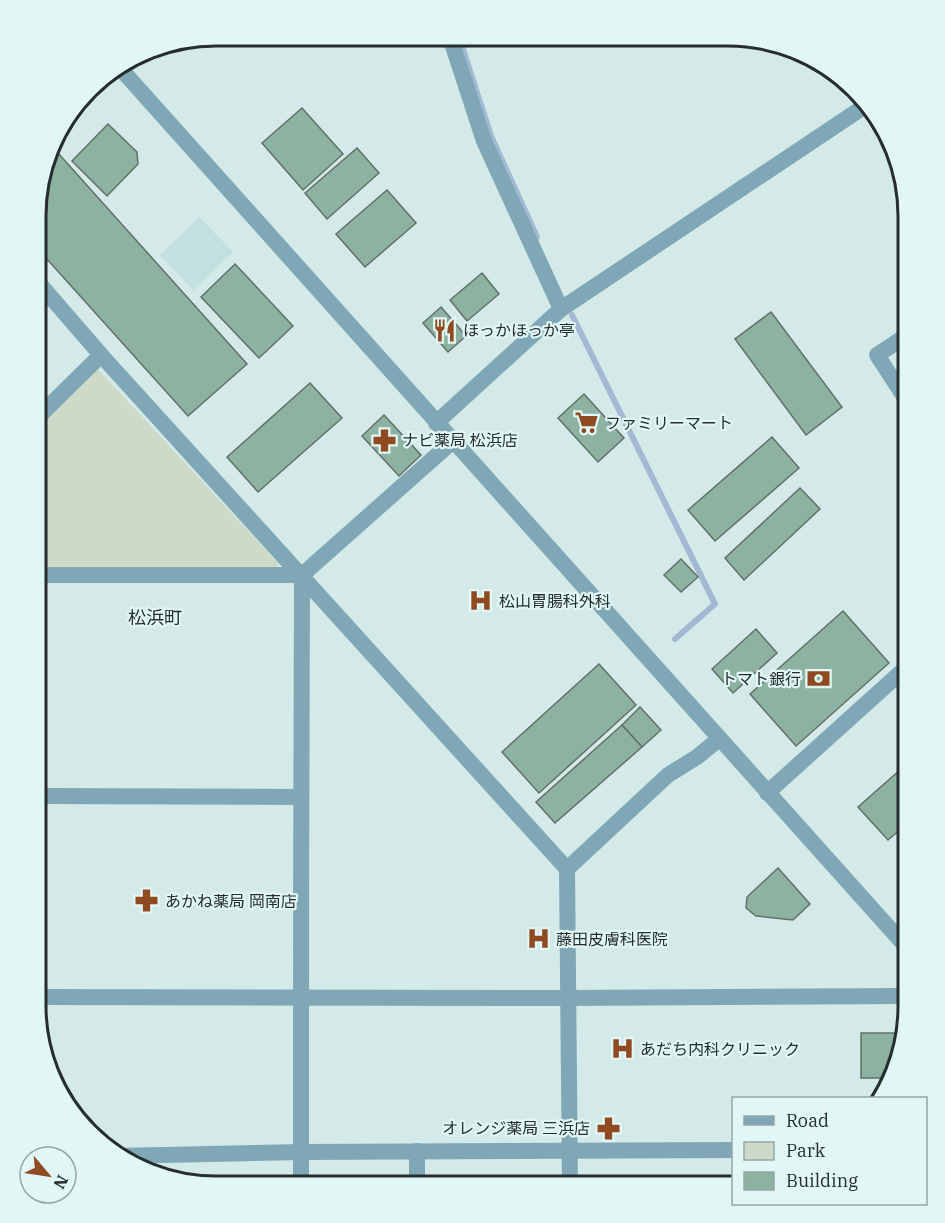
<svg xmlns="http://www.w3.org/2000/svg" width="945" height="1223" viewBox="0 0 945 1223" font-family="'IBM Plex Serif','Noto Sans JP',serif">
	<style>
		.built { fill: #c1e0df }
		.green { fill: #cddac7 }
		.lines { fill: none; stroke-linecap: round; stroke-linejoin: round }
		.stream { stroke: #a2b9d4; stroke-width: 6 }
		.building { fill: #8eb2a1; stroke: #607169; stroke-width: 1.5 }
		.minor { stroke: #7fa7b5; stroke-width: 16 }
		.tertiary { stroke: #7fa7b5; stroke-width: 16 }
		.labels { text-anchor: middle; stroke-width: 4.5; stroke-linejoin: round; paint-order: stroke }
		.poi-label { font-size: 16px; fill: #252d2d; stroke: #e1f7f6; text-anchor: start }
		.neighbourhood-label { font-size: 18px; fill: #252d2d; stroke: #e1f7f6 }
		.rim { fill: none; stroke: #252d2d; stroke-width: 3 }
	</style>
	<rect width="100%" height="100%" fill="#d4eae9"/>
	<polygon class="built" points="199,217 233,252 193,290 160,255"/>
	<polygon class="green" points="96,367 278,563 276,568 37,569 37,427"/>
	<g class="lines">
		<g class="stream">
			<polyline points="459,37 491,136 537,237"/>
			<polyline points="572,315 715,604 675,639"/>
		</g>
	</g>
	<g class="building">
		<polygon points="302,108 343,154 303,190 262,143"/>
		<polygon points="108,124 137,152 138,164 107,196 72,161"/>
		<polygon points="357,148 379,173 327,219 305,193"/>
		<polygon points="58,153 247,364 188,416 37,248 38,193 48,162"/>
		<polygon points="387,190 416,223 365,267 336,234"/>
		<polygon points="235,264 293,326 259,358 201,297"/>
		<polygon points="482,273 499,294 467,321 450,300"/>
		<polygon points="441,307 466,336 448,352 423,323"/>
		<polygon points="771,312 842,407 806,435 735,339"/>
		<polygon points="310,383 342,418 258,492 227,457"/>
		<polygon points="584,394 624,438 598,462 558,418"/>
		<polygon points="384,415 421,455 399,476 362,436"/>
		<polygon points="772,437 799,468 715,541 688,510"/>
		<polygon points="800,488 820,509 744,580 725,558"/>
		<polygon points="681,559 698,577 681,592 664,575"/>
		<polygon points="843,611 889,663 796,746 750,694"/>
		<polygon points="756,629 777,653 733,693 712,669"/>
		<polygon points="599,664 636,705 539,793 502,752"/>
		<polygon points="640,707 661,730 642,747 622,725"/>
		<polygon points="622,725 642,747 555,823 536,802"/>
		<polygon points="909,762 909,822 888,840 858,807"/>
		<polygon points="778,868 810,904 793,920 756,916 746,908 747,897"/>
		<polygon points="861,1033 904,1033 888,1078 861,1078"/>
	</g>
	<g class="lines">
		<g class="minor">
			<polyline points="450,37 484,141 561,309"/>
			<polyline points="37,281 101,355 567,869 570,1187"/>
			<polyline points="909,404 877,355 909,334"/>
			<polyline points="37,418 101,355"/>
			<polyline points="436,423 561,309 865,106"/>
			<polyline points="37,575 302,575 453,441"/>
			<polyline points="36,796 300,797"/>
			<polyline points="567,869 668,775 697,757 719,739"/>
			<polyline points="116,1156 301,1152 734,1150"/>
			<path d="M301,1186C302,982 300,779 302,575"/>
			<polyline points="417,1186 417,1151"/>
		</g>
		<g class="tertiary">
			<polyline points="120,68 909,950"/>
			<polyline points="92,88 102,78"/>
			<polyline points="767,793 909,665"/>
			<polyline points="36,997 568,998 909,996"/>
		</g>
	</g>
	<defs>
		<symbol id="restaurant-bare" viewBox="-9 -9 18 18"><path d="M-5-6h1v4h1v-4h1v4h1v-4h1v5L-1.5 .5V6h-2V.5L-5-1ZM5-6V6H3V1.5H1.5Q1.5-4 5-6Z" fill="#8f4a21" stroke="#e1f7f6" stroke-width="2.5" paint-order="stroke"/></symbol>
		<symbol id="supermarket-bare" viewBox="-9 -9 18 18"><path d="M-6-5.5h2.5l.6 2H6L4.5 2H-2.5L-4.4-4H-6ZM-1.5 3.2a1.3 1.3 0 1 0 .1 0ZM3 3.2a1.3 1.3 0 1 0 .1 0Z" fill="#8f4a21" stroke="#e1f7f6" stroke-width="2.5" paint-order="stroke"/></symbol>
		<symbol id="pharmacy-bare" viewBox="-9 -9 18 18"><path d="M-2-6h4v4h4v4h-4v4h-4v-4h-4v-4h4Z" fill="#8f4a21" stroke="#e1f7f6" stroke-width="2.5" paint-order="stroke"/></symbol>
		<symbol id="hospital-bare" viewBox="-9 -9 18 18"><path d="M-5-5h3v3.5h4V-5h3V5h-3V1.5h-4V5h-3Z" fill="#8f4a21" stroke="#e1f7f6" stroke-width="2.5" paint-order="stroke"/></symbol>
		<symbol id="bank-bare" viewBox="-9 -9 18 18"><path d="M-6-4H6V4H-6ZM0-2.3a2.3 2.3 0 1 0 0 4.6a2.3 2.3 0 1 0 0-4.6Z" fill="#8f4a21" stroke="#e1f7f6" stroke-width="2.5" paint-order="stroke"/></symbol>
	</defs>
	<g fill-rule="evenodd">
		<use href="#restaurant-bare" x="428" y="314" width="33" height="33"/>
		<use href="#supermarket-bare" x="570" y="406" width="33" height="33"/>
		<use href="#pharmacy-bare" x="368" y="424" width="33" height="33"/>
		<use href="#hospital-bare" x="464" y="584" width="33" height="33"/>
		<use href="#bank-bare" x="802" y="662" width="33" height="33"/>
		<use href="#pharmacy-bare" x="130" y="884" width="33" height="33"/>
		<use href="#hospital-bare" x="522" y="922" width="33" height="33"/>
		<use href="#hospital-bare" x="606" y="1032" width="33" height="33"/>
		<use href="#pharmacy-bare" x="592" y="1112" width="33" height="33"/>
	</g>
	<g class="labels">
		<g class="poi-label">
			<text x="463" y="336">ほっかほっか亭</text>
			<text x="605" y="429">ファミリーマート</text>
			<text x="402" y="446">ナビ薬局 松浜店</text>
			<text x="499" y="607">松山胃腸科外科</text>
			<text x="801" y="685" text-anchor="end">トマト銀行</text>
			<text x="165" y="907">あかね薬局 岡南店</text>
			<text x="556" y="945">藤田皮膚科医院</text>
			<text x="640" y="1055">あだち内科クリニック</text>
			<text x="590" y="1134" text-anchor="end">オレンジ薬局 三浜店</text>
		</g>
		<g class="neighbourhood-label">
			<text x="155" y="624">松浜町</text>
		</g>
	</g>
	<path d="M0 0H945V1223H0ZM216 46H728A170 170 0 0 1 898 216V1006A170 170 0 0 1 728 1176H216A170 170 0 0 1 46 1006V216A170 170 0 0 1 216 46Z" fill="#e1f7f6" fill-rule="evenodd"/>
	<path class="rim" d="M216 46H728A170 170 0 0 1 898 216V1006A170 170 0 0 1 728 1176H216A170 170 0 0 1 46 1006V216A170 170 0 0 1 216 46Z"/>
	<rect x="732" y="1097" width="195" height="108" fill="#e1f7f6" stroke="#96a6a6" stroke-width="1.5"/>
	<rect x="744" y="1116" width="30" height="9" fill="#7fa7b5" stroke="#96a6a6" stroke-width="1.5"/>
	<text x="786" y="1127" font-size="18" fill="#252d2d">Road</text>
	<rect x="744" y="1142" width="30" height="18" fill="#cddac7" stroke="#96a6a6" stroke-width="1.5"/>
	<text x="786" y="1157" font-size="18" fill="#252d2d">Park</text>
	<rect x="744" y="1172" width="30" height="18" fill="#8eb2a1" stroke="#96a6a6" stroke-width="1.5"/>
	<text x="786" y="1187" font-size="18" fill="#252d2d">Building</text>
	<g transform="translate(48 1175) rotate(119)"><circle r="28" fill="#e1f7f6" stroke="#96a6a6" stroke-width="1.5"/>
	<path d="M0-4.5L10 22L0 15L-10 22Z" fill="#8f4a21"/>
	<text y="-9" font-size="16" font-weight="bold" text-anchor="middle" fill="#252d2d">N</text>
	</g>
</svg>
